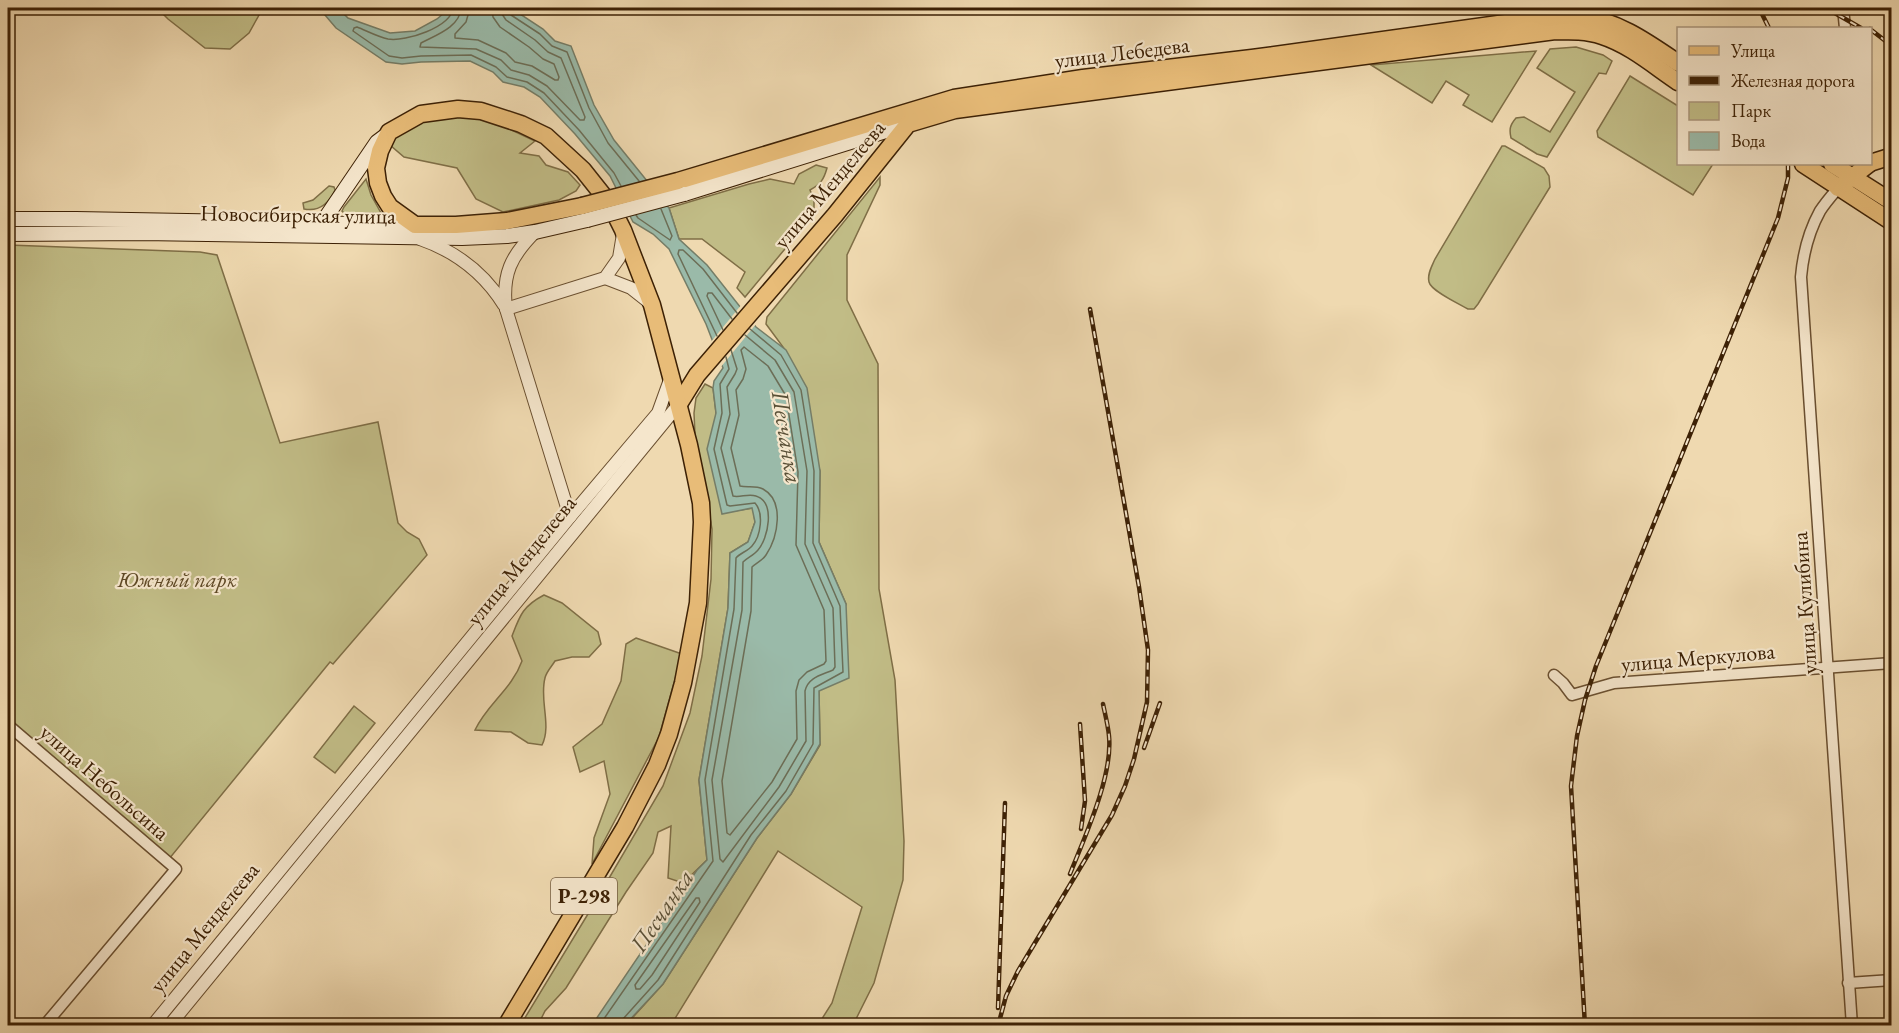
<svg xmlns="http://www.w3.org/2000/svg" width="1899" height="1033" viewBox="0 0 1899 1033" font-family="'EB Garamond',serif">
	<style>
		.green { fill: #c1bc86; stroke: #7f6e46; stroke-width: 1.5 }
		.water { fill: #9abaa9; stroke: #757d67; stroke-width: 1.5 }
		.pier { fill: #efd9b0 }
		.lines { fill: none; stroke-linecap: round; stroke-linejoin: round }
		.shore { stroke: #6c6e57; stroke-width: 1.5 }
		.minor-casing { stroke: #6a4f30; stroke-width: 13 }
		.tertiary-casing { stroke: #6a4f30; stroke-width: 14 }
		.secondary-casing { stroke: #3d2105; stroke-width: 16 }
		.primary-casing { stroke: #3d2105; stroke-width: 19 }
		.trunk-casing { stroke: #3d2105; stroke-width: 19 }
		.minor { stroke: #f5e6cc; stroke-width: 10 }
		.tertiary { stroke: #f5e6cc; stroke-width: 12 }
		.secondary { stroke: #f5e6cc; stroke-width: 14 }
		.primary { stroke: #e8bc78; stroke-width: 16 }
		.trunk { stroke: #e8bc78; stroke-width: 16 }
		.rail-casing { stroke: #3d2105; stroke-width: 4.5 }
		.rail { stroke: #f5e6cc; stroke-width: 2; stroke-dasharray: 7; stroke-linecap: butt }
		.secondary-bridge-casing { stroke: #3d2105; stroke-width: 16; stroke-linecap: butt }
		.trunk-bridge-casing { stroke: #3d2105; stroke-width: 19; stroke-linecap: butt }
		.secondary-bridge { stroke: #f5e6cc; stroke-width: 14 }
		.trunk-bridge { stroke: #e8bc78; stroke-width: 16 }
		.labels { text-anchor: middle; stroke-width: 4.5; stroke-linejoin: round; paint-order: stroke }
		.shield { fill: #f5e6cc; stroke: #745c41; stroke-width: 1.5 }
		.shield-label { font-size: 21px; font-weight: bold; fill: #3d2105 }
		.street-label { font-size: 22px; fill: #3d2105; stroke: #f5e6cc }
		.park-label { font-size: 22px; font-style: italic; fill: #5e4825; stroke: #f5e6cc }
		.water-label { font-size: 24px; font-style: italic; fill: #594f36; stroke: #f5e6cc }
	</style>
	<rect width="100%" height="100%" fill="#efd9b0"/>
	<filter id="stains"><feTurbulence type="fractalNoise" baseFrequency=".00333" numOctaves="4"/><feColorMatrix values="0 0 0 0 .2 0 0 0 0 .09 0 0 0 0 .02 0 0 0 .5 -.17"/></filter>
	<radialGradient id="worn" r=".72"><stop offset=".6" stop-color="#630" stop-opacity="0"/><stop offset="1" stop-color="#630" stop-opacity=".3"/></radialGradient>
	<g class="green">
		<polygon points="157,8 263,8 249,33 230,49 205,48 168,19"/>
		<path d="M1576,47L1603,55L1612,61L1606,74L1599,73L1547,157L1537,154L1511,138C1509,129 1510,125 1516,118L1524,117L1550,132L1575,92L1537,68L1550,49Z"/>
		<polygon points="1536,51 1492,122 1463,105 1469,95 1446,81 1432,103 1371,65"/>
		<polygon points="1630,76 1678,106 1678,164 1713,164 1693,195 1598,137 1597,131"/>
		<path d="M469,116L483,117L535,141L520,153L539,156L546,165L568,172L580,185L576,191L559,200L503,212L476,199L457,168L404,157L390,145C404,118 443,118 469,116Z"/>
		<path d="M1502,146H1505L1544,168L1549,176L1550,187L1478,304L1474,309H1468C1459,304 1431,291 1429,282C1427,274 1432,266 1435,259Z"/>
		<path d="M816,165L827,168C824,179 821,184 810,190L814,200V214L745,297L737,288L745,272L702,239H679L669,208L749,184L770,179L794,184L799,174Z"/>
		<polygon points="880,177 880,185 847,255 847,300 878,364 879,589 895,680 904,841 903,880 874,983 853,1025 818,1025 832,1003 862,907 778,851 671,1025 625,1026 663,984 757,838 791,794 820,745 819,691 846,604 819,542 820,471 786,351 766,324 767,317"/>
		<polygon points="366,179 371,195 381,213 344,213 342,211 344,207"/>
		<path d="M329,186L334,187L335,190C329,203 319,212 304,209L303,203L313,200Z"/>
		<polygon points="8,245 200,252 217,255 280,443 378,422 398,523 407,532 419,539 427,555 333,664 330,662 169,859 8,722"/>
		<polygon points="705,384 713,388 716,413 722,513 753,508 755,522 748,542 730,553 728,608 699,780 707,860 683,883 668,878 671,826 658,832 653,853 626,892 566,988 545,1011 538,1025 520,1026 591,909 663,786 690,713 702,656 711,579 712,529 695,435 694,413 696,398"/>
		<path d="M544,595L562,603L598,632L601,644L589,657H572L555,661C552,666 546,672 545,678C539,700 552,725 542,745L528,743L511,732L475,730C487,704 512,689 522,661L512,636C520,615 523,606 544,595Z"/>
		<polygon points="636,638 682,654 659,737 592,864 594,838 610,794 604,761 580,772 573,747 602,724 621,681 626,644"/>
		<polygon points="354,706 375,723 335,773 314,757"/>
	</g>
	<polygon class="water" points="319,8 338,8 348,18 390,33 415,31 437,19 450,8 511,8 543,29 555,41 571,46 594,105 614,140 669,208 679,239 707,265 756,327 786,350 807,388 820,471 819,542 846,604 849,678 819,691 820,744 791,794 757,838 663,984 625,1025 592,1025 697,870 707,860 699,780 728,608 730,553 748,542 755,522 752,508 722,514 707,449 716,413 713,388 714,381 723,368 706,324 669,249 653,234 633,222 610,176 575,134 540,97 524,87 503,82 493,72 470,61 421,62 402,64 386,62 336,28"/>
	<polygon class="pier" points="742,304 757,323 720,368 710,343"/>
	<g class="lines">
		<g class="shore">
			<path d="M453,8C451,27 406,42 388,39C378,37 367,31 357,27L354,28L353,31L389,56L402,58L421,56L471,55L496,67L507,77L527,82L544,93L579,130L614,173L621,186"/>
			<path d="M461,8C460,27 436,35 421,43L420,47L476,49L501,60L511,70L529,75L547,86L580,120H584L585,117L561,58L548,52L535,40L506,20L502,14L501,8"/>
			<polyline points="470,8 466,22 455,34 455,38 478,40 506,53 515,62 532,66 555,80 558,80 559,77 554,64 543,59 529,47 500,27 493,17 492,8"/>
			<polyline points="509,8 511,15 540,34 552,46 567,52 589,108 608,143 639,181"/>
			<polyline points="636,215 638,218 670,240 672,236 661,209"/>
			<polyline points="723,330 707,296 708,293 712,293 732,319"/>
			<polyline points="717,336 678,254 679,250 683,250 703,269 737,313"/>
			<path d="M744,347L768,366L786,396L798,472L796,545L824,610L826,661L824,664L807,672L799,680L796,691L797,739L772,782L730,835L727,833L722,781L751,611L752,567C756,563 763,560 766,555C778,537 785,501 763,489C755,485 747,488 740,486L731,448L739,415L736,390L743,379L746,369L741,350Z"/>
			<path d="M731,350L737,369L735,374L727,387L730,414L721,448L733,496C740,498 748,493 756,496C776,502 768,539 758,550C754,555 747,558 743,562L742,610L712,780L720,859L723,862L779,787L806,741L805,691C808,677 822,675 833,670L835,667L833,608L805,544L807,471L794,392L775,360L745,335"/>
			<polygon points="696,898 699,898 700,902 652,975 640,989 636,989 635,985"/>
			<path d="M599,1026L713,861L705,780L734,609L736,558C740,553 748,551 752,546C761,536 764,513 755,503L730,506L727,505L714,449L722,413L720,384L729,369L726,357"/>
			<polyline points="621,1026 623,1019 658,980 751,835 786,791 813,744 814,688 843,672 840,606 813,543 814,471 801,390 781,355 750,329"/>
		</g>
		<defs>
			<g id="minor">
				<polyline points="1843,8 1845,28"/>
				<path d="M1838,188C1832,195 1825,203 1820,211C1809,231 1803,254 1801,277L1852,1026"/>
				<polyline points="1554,675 1563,683 1572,695 1614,683 1892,663"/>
				<polyline points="8,725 176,869 44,1026"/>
				<polyline points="1848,983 1892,980"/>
			</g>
			<g id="tertiary">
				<path d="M535,232C511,256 502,274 506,309L570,517"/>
				<path d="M420,239C455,251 484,273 504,305"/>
				<polyline points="605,278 631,288 650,303"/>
				<polyline points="506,309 605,278 619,258 623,234"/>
				<polyline points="152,1026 570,517 658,413 671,377"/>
				<polyline points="169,1026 679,404"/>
			</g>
			<g id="secondary">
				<polyline points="684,194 908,124"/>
				<polyline points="8,219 76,219 415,225"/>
				<polyline points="322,223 377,142 385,136"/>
				<polyline points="8,234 142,233 462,238 507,236 535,232 587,220"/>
			</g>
			<polyline id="primary" points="1851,176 1892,202"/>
			<g id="trunk">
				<polyline points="1870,163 1892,156"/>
				<polyline points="1803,164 1892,222"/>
				<polyline points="1832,164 1851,176"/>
				<path d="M678,181L954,98L1083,78L1252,58L1549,17C1559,17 1571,16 1582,17C1617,20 1650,44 1678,63"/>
				<polyline points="1838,188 1869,164"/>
				<path d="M679,404L697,375L835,215L908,124L955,110L1555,31C1571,31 1587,31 1602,36C1630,45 1654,66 1678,82"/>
				<polyline points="506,1026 625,827 657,765 669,734 683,683 698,603 702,522 701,503 689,445 652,305 623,230 610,204 583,170 546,136 521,124 481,111 458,109 421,114 389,132 380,151 376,168 378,183 383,196 390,207 415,225 456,225 507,221 582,206"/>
			</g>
		</defs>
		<use href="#minor" class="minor-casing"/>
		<use href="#tertiary" class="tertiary-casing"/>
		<use href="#secondary" class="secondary-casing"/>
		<use href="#primary" class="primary-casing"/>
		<use href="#trunk" class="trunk-casing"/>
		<use href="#minor" class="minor"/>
		<use href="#tertiary" class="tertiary"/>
		<use href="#secondary" class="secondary"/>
		<use href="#primary" class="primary"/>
		<use href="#trunk" class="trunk"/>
		<defs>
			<g id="rail">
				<polyline points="1759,8 1769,28"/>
				<polyline points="1826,8 1861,28"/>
				<polyline points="1870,29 1892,46"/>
				<polyline points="1080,724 1085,801 1081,829"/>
				<polyline points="1144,748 1160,703"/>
				<path d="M1070,874C1085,836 1113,776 1109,736C1108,725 1105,714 1103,704"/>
				<polyline points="998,1008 1005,803"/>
				<polyline points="998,1026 1006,996 1018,971 1112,815 1125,786 1134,759 1147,702 1148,650 1139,587 1090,309"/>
				<polyline points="1585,1026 1571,786 1577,736 1585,700 1596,666 1778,218 1788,178 1788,164"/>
			</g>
		</defs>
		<use href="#rail" class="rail-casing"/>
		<use href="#rail" class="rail"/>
		<defs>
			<polyline id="secondary-bridge" points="587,220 684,194"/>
			<polyline id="trunk-bridge" points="582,206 678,181"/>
		</defs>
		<use href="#secondary-bridge" class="secondary-bridge-casing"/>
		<use href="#trunk-bridge" class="trunk-bridge-casing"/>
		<use href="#secondary-bridge" class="secondary-bridge"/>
		<use href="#trunk-bridge" class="trunk-bridge"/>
	</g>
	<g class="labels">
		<rect class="shield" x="551" y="878" width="66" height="36" rx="4.5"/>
		<g class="shield-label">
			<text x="584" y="903">Р-298</text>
		</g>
		<g class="street-label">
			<text transform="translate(1122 52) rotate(-7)" y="8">улица Лебедева</text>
			<text transform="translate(829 184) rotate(-50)" y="8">улица Менделеева</text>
			<text transform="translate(298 214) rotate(1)" y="8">Новосибирская улица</text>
			<text transform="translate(521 560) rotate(-51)" y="8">улица Менделеева</text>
			<text transform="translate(1804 603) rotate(-94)" y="8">улица Кулибина</text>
			<text transform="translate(1698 657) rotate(-5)" y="8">улица Меркулова</text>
			<text transform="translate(105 782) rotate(41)" y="8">улица Небольсина</text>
			<text transform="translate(204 927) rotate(-51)" y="8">улица Менделеева</text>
		</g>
		<g class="park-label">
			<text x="177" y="587">Южный парк</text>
		</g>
		<g class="water-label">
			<text transform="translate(787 437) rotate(81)" y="8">Песчанка</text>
			<text transform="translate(662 911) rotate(-56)" y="8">Песчанка</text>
		</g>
	</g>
	<rect width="1899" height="1033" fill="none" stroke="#efd9b0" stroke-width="30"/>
	<rect x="9" y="9" width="1881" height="1015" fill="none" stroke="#3d2105" stroke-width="3"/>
	<rect x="15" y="15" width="1869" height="1003" fill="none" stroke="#3d2105" stroke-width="1.5"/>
	<rect x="1677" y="27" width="195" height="138" fill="#f5e6cc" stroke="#ab977c" stroke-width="1.5"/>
	<rect x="1689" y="46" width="30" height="9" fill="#e8bc78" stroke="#ab977c" stroke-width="1.5"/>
	<text x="1731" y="57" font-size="18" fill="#3d2105">Улица</text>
	<rect x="1689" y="76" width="30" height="9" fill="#3d2105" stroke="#ab977c" stroke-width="1.5"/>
	<text x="1731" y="87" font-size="18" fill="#3d2105">Железная дорога</text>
	<rect x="1689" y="102" width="30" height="18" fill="#c1bc86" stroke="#ab977c" stroke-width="1.5"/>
	<text x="1731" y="117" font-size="18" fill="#3d2105">Парк</text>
	<rect x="1689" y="132" width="30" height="18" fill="#9abaa9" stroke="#ab977c" stroke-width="1.5"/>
	<text x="1731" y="147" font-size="18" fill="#3d2105">Вода</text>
	<rect width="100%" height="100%" filter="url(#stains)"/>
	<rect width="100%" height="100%" fill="url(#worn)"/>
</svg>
